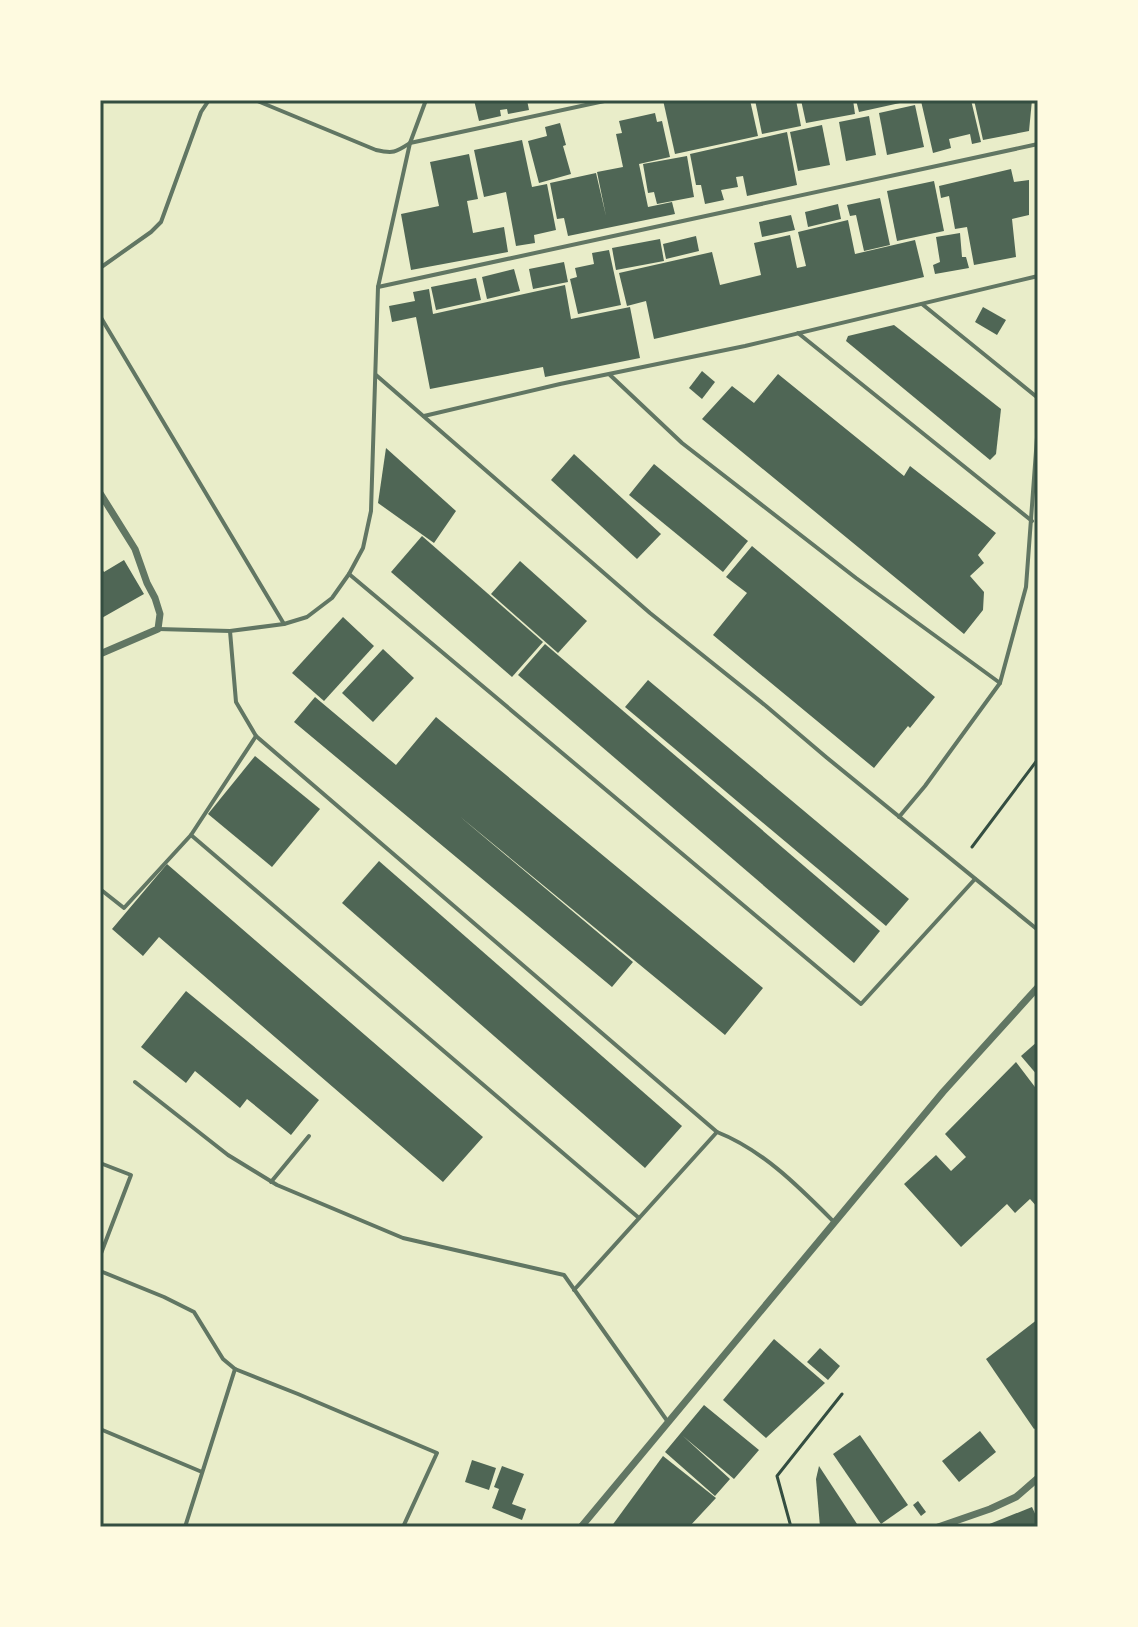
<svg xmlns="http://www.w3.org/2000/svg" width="1138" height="1627" viewBox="0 0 1138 1627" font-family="'IBM Plex Sans',sans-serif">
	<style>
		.building { fill: #4f6655 }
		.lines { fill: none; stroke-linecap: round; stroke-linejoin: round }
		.path { stroke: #344e41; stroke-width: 3 }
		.service { stroke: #617663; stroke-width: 4 }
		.minor { stroke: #617663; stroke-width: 7 }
		.neatline { fill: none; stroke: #344e41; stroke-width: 3 }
	</style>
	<rect width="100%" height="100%" fill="#e9edc9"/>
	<g class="building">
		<polygon points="474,100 527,100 529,110 508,114 507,109 500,110 501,116 479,121"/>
		<polygon points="663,100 750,100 758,136 675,154"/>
		<polygon points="755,100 796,100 801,126 762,134"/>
		<polygon points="801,100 853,100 855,114 806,123"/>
		<polygon points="856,100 908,100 909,101 859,112"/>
		<polygon points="927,100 971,100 981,142 972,144 970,134 949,139 951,148 933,153 921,101"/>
		<polygon points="974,100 1032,100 1029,131 983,140"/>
		<polygon points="915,105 924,147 887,155 879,113"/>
		<polygon points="655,113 657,122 662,121 670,157 639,164 648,207 672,202 675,214 568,236 564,218 557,219 550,183 596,173 606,216 597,172 623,167 616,134 622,133 619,121"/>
		<polygon points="869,116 876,155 846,161 839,122"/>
		<polygon points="560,123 566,145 563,146 571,174 539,183 528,141 547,136 545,127"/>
		<polygon points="822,125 830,165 798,171 790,132"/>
		<polygon points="787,132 797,185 747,196 743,176 736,177 738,187 721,190 724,200 705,204 701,185 696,185 690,154"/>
		<polygon points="522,140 532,187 547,184 556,230 534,235 535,243 516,246 506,192 484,197 474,150"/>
		<polygon points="469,154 478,199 467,201 473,233 504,227 508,252 411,270 401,214 439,206 430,162"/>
		<polygon points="687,156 694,197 657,204 654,192 648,193 643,164"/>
		<polygon points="1011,169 1014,182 1029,180 1029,215 1012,219 1016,257 974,265 967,227 955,229 949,196 941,198 939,186"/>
		<polygon points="934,181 944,231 897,241 887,191"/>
		<polygon points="880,198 890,245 864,251 856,215 850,216 847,205"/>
		<polygon points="838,204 841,219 808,227 805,212"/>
		<polygon points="791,215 795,230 762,237 759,222"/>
		<polygon points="848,220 855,254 915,240 924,277 654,339 646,301 627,306 619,273 712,252 720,285 761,275 754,243 790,235 797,268 806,266 798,232"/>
		<polygon points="960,233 962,257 966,257 969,268 935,274 933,265 940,262 936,237"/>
		<polygon points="696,236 699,251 666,259 663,244"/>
		<polygon points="660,239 664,261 616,270 612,248"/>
		<polygon points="609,250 621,305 578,314 570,279 577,277 575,268 594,264 592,253"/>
		<polygon points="564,262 568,282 533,289 529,269"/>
		<polygon points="514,269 520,291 487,299 482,277"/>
		<polygon points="476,278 481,300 436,310 431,287"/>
		<polygon points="565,285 571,319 630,307 640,358 545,377 543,367 430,389 416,317 392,322 389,306 415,301 413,292 429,289 433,314"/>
		<polygon points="983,307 1006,320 997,335 975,322"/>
		<polygon points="894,325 1001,409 996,454 990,460 846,341 848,336"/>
		<polygon points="702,371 715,382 702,399 689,388"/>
		<polygon points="778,374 904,476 910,466 996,533 978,555 984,563 970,576 984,592 983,610 964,634 702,419 732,386 754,403"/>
		<polygon points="386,448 456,511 434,543 378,503"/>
		<polygon points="574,454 661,534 637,559 551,480"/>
		<polygon points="654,464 748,541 723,572 629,495"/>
		<polygon points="422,536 543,642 512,677 391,572"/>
		<polygon points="752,546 935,697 910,728 908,726 874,768 713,635 747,593 726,577"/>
		<polygon points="124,560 144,594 100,619 100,566 104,572"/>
		<polygon points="520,561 587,621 558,653 491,594"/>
		<polygon points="343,617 374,646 324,701 292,673"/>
		<polygon points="545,644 880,931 854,963 518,675"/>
		<polygon points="383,649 414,678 373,722 342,693"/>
		<polygon points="648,680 909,899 886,926 625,707"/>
		<polygon points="315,697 396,765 436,717 763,988 725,1035 458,815 633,962 612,987 294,722"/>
		<polygon points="255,756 320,809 272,867 208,814"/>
		<polygon points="379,861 682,1126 645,1168 342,903"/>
		<polygon points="167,864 483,1137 443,1182 159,937 143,956 112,929"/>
		<polygon points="186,991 319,1100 291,1135 247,1099 240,1108 195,1071 186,1083 141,1047"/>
		<polygon points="1038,1041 1038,1076 1021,1056"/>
		<polygon points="1016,1062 1038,1091 1038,1208 1030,1199 1015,1213 1007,1204 961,1247 904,1184 936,1155 951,1171 966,1157 945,1134"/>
		<polygon points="1038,1319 1038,1427 1034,1429 986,1359"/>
		<polygon points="774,1339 825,1383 766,1438 723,1400"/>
		<polygon points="820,1348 840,1366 828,1380 807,1362"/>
		<polygon points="704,1405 759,1450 734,1479 683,1436 730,1479 715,1496 665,1452"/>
		<polygon points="980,1431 996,1452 959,1482 942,1461"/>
		<polygon points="860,1435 908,1505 881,1524 833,1454"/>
		<polygon points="663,1456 716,1498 689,1527 611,1527"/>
		<polygon points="472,1460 496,1468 489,1490 465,1482"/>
		<polygon points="502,1466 524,1474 512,1504 526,1509 522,1520 492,1508 499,1489 494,1487"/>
		<polygon points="819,1466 859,1527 820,1527 816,1479"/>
		<polygon points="918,1501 926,1512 921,1516 913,1505"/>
		<polygon points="1032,1507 1038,1520 1038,1527 982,1527"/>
	</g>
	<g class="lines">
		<g class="path">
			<polyline points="972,847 1038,759"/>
			<polyline points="791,1527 777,1476 842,1394"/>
		</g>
		<g class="service">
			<path d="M255,100L376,150C394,154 396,152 410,143L609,100"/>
			<polyline points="100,268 151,232 161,222 201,112 209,100"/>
			<polyline points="378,287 1038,144"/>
			<polyline points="922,304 1038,398"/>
			<polyline points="100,316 284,624"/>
			<polyline points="798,333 1032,521"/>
			<polyline points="376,375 650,613 766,706 826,757 1038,930"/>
			<polyline points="610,375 682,443 856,578 1000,683"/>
			<polyline points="424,416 560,384 745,346 1038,276"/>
			<polyline points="349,574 861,1004 975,879"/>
			<polyline points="158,629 230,631 284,624 307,617 332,598 349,574 363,548 371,511 378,287 410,143 426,100"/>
			<polyline points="230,631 236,702 256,736 717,1132 574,1290"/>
			<polyline points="899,817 925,786 1000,683 1026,587 1038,424"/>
			<polyline points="191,835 639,1218"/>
			<polyline points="100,889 124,908 191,835 256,736"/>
			<polyline points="135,1082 228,1155 277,1185 403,1238 564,1275 668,1422"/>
			<path d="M717,1132C763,1150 800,1188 834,1222"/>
			<polyline points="100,1163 131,1175 100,1256"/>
			<polyline points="271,1182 309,1136"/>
			<polyline points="100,1271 164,1297 194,1312 223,1359 235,1369 298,1394 437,1453 403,1527"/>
			<polyline points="100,1429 202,1472"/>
			<polyline points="185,1527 235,1369"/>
		</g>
		<g class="minor">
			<polyline points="100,493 135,549 147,583 155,598 160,614 158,629 100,654"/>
			<polyline points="581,1527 943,1092 1038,987"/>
			<polyline points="938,1527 990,1509 1016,1497 1038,1478"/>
		</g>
	</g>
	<rect width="1138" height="1627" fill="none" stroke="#fefae0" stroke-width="204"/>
	<rect x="102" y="102" width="934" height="1423" class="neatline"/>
</svg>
